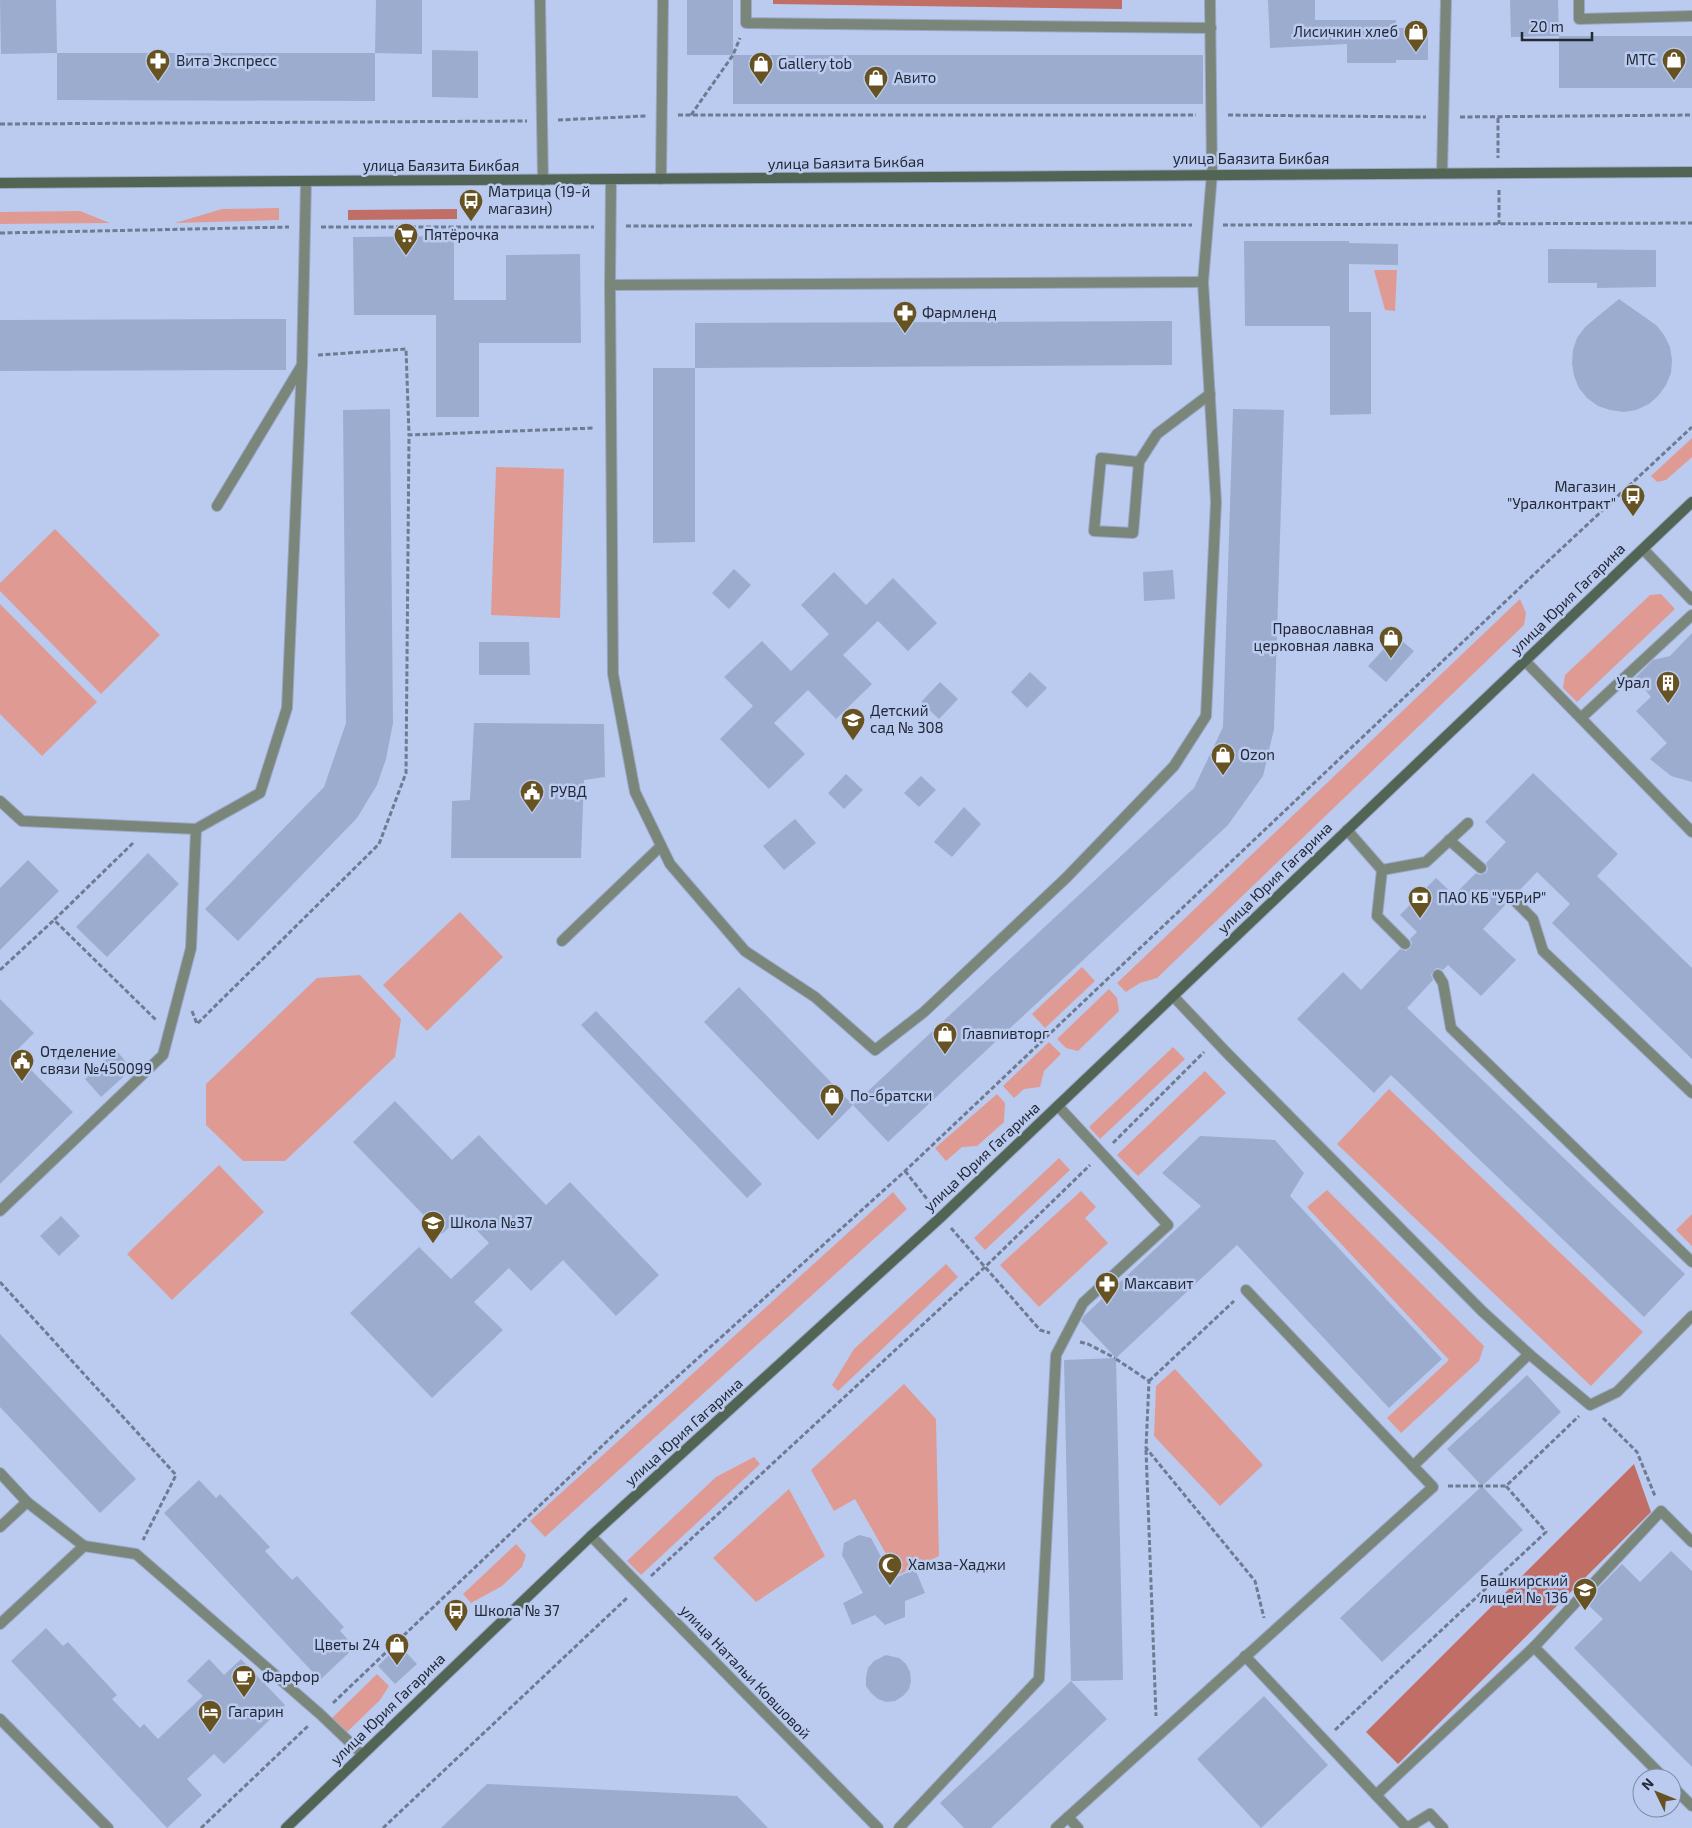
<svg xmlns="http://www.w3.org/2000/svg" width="1692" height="1828" viewBox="0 0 1692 1828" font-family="'Exo 2',sans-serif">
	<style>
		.green { fill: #df9b93 }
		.forest { fill: #c06e66 }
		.building { fill: #9cacce }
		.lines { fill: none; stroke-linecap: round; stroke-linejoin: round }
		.service-casing { stroke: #9aa7c7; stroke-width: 12 }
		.minor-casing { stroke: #9aa7c7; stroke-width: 12 }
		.secondary-casing { stroke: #9aa7c7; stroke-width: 12 }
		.path { stroke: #6f7a93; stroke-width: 3; stroke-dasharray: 5 2.5; stroke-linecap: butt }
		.service { stroke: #798679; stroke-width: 10 }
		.minor { stroke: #798679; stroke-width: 10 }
		.secondary { stroke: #526453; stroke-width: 10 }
		.labels { text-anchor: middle; stroke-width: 5; stroke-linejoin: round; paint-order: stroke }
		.poi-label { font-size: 15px; fill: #232937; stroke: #bbcbef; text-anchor: start }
		.street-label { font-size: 15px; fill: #232937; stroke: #bbcbef }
	</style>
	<rect width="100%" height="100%" fill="#bbcbef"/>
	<g class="green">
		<polygon points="279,208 279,220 175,223 222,209"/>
		<polygon points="80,211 110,223 0,224 0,212"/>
		<polygon points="1374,270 1397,270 1395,311 1385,310"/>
		<polygon points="1692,438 1692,457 1666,480 1657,482 1651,476"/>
		<polygon points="496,467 564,469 560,618 491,615"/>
		<polygon points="55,529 160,635 101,694 0,591 0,583"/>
		<polygon points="1661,594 1675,609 1577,702 1563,688 1565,675 1650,595"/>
		<polygon points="1520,599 1526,613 1524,625 1157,978 1140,983 1126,992 1117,983"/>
		<polygon points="0,604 97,702 42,756 0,714"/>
		<polygon points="460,912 503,957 427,1031 383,985"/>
		<polygon points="1082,967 1095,981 1045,1028 1032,1014"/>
		<polygon points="360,975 401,1019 395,1057 285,1161 243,1161 206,1125 206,1084 317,978"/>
		<polygon points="1109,989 1117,998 1119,1011 1078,1051 1066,1048 1057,1039"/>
		<polygon points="1049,1042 1061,1054 1044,1071 1040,1087 1024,1089 1014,1098 1003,1086"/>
		<polygon points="1173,1047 1185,1059 1100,1139 1089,1127"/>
		<polygon points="1205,1071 1226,1093 1138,1176 1117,1155"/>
		<polygon points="1389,1089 1643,1332 1591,1386 1337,1144"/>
		<polygon points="997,1094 1005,1103 1004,1122 977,1146 962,1147 946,1161 935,1148"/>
		<polygon points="1059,1158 1070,1170 985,1250 974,1238"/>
		<polygon points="219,1165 264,1212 172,1300 127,1254"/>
		<polygon points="1327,1190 1484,1346 1479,1361 1401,1433 1387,1418 1449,1360 1307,1207"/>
		<polygon points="1081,1191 1096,1207 1085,1218 1108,1243 1039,1307 1000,1265"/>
		<polygon points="893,1192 907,1209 545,1537 530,1521"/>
		<polygon points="1692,1214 1692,1246 1676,1230"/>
		<polygon points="946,1264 958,1277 838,1391 832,1385 854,1349"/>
		<polygon points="1175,1369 1263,1465 1220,1506 1154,1436 1156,1386"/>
		<polygon points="904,1384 936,1419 939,1556 898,1575 855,1499 834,1511 811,1470"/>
		<polygon points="754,1457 760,1464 641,1575 627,1561 716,1477"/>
		<polygon points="789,1489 825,1556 756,1602 713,1558"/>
		<polygon points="516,1544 526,1555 522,1567 502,1586 471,1603 463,1594"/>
		<polygon points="377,1674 389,1686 380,1700 346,1733 332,1718"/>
	</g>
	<g class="forest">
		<polygon points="773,0 1122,0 1122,9 773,4"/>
		<polygon points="457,209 457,219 348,220 348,210"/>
		<polygon points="1634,1464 1651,1512 1398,1764 1366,1732"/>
	</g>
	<g class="building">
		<polygon points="0,0 56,0 57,53 1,54"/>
		<polygon points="376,0 422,0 422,54 375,53"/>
		<rect x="687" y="0" width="46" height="55"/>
		<polygon points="1268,0 1315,0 1315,20 1396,20 1396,28 1428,28 1428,60 1396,60 1396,63 1347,63 1347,44 1270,48"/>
		<polygon points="1510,0 1558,0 1559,36 1511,37"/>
		<rect x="1559" y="36" width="133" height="52"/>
		<polygon points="432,50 478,51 478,98 432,97"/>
		<polygon points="57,53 375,53 375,101 57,100"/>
		<rect x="733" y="55" width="470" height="49"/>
		<polygon points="454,236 454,300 506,300 506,255 580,254 581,343 479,343 479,417 436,417 436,315 354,315 353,237"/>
		<polygon points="1244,241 1349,241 1349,243 1398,244 1398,265 1349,264 1349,312 1371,312 1371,414 1330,415 1330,326 1245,326"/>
		<polygon points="1548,249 1656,250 1656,287 1597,288 1597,283 1548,283"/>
		<polygon points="1619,299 1656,325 1664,335 1670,347 1672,360 1671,373 1666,385 1658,396 1649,404 1636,410 1624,412 1610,410 1598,406 1587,398 1579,388 1574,376 1572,363 1573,350 1577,338 1585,327"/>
		<polygon points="286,319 286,370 0,371 0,320"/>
		<polygon points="1172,321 1172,365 695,368 695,323"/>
		<polygon points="653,368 695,368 695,542 653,543"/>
		<polygon points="390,409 393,723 386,759 377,785 357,818 238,941 205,909 324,787 346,723 343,410"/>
		<polygon points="1233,409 1284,410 1274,729 1263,776 1228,825 888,1142 853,1105 1194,788 1223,727"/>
		<polygon points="734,569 751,585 729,609 712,593"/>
		<polygon points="1173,570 1175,599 1144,601 1143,572"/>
		<polygon points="834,572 866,605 893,578 937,623 908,651 878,621 843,655 872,684 836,719 808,690 774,723 805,754 769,789 720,739 753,706 724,677 762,641 791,671 829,634 801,605"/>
		<polygon points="1692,633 1692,782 1671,776 1650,759 1667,743 1636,711 1651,697 1635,678 1653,660 1670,656"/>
		<polygon points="1396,636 1414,651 1386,682 1368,666"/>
		<polygon points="479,642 529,642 530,675 479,675"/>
		<polygon points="1030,672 1047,688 1027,708 1011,692"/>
		<polygon points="940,682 958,699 939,719 921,702"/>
		<polygon points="474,723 604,724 605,777 584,780 581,858 451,858 452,801 470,800"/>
		<polygon points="1533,773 1618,854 1597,876 1692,968 1692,1059 1552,923 1570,904 1537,872 1517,893 1511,891 1507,894 1505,899 1507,903 1483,929 1516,960 1481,996 1448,965 1443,970 1438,968 1435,969 1431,975 1433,980 1407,1008 1685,1274 1644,1317 1391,1075 1374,1093 1297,1019 1343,972 1361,990 1400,949 1406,951 1410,948 1412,943 1410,939 1417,932 1400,915 1436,878 1454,895 1476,873 1480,875 1486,873 1488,869 1486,863 1506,842 1485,822"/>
		<polygon points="846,774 863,790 844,809 828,793"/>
		<polygon points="921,776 936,790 919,807 904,793"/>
		<polygon points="964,807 981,824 952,857 934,842"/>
		<polygon points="795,819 816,843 784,870 763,846"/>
		<polygon points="148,853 179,884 107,957 76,927"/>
		<polygon points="28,860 59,891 0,950 0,888"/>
		<polygon points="739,987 853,1105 818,1140 704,1022"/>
		<polygon points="0,999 34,1033 14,1053 73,1112 0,1184"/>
		<polygon points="596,1011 762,1184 747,1198 581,1025"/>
		<polygon points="116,1050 132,1069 101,1097 85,1079"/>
		<polygon points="395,1101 452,1160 479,1135 546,1205 570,1182 659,1275 616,1316 563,1260 531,1291 509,1268 474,1302 503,1330 432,1398 350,1313 419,1247 451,1279 489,1243 462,1215 442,1234 353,1142"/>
		<polygon points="1200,1136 1275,1140 1304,1173 1290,1196 1442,1359 1389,1408 1237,1245 1116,1358 1081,1321 1084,1316 1201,1206 1162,1173"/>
		<polygon points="61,1216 80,1236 59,1256 40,1236"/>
		<polygon points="0,1334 136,1479 100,1513 0,1407"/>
		<polygon points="1116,1358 1123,1680 1071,1681 1064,1360"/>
		<polygon points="1527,1375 1561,1412 1482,1486 1447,1449"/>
		<polygon points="199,1480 216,1498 220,1494 270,1547 265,1551 292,1580 297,1576 344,1627 340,1631 355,1647 320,1680 164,1513"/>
		<polygon points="1482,1486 1523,1530 1382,1662 1340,1618"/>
		<polygon points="859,1535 871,1538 893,1579 915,1569 925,1593 905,1601 905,1617 885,1625 875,1615 852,1625 843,1603 863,1593 842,1555 844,1543"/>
		<polygon points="1671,1551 1692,1571 1692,1767 1574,1648 1603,1619 1585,1602 1611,1575 1622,1564 1640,1582"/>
		<polygon points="46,1628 63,1646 68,1642 117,1695 112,1699 140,1728 144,1724 158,1739 203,1696 187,1681 209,1659 224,1675 241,1659 285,1705 224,1764 214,1754 187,1779 202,1795 167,1828 11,1661"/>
		<polygon points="399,1645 417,1664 395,1684 378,1666"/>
		<polygon points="886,1655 899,1658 906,1664 910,1672 911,1681 909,1689 903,1696 895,1701 886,1702 878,1699 871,1693 866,1686 866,1677 868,1668 874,1661"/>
		<polygon points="1071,1681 1107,1719 991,1828 964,1828 940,1803"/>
		<polygon points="1264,1696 1328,1765 1261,1828 1197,1759"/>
		<polygon points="487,1784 737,1796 768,1828 441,1828"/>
	</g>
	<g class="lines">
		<defs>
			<g id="service">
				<polyline points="540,0 543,180"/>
				<polyline points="746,0 746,23 1211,28"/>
				<polyline points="1579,0 1579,19 1692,16"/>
				<polyline points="1442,173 1446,0"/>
				<polyline points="661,179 663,0"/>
				<polyline points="611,180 610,285 613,674 635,792 670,864 745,951 815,997 875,1050 924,1012 1066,878 1174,766 1206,716 1216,502 1203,282 1212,174 1210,0"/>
				<polyline points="610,285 1203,282"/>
				<polyline points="1139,462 1101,458 1094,531 1133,533 1139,462 1157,434 1210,394"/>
				<polyline points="217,506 302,365 306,181"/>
				<polyline points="1643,549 1692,600"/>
				<polyline points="1525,661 1692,832"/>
				<polyline points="1581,718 1692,615"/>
				<polyline points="0,801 22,821 196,829 260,793 287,708 302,365"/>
				<polyline points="1347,830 1382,870 1377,916 1405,944"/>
				<polyline points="1449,840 1481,868"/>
				<polyline points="1382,870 1426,862 1468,823"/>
				<polyline points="1512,898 1533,919 1543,951 1692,1093"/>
				<polyline points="562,941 661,846"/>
				<polyline points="1438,975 1443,983 1451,1028 1692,1262"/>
				<polyline points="1173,996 1226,1052 1482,1311 1529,1354 1590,1405 1617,1392 1692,1316"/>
				<polyline points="0,1211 163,1055 191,948 196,829"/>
				<polyline points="1246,1290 1413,1466"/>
				<polyline points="0,1473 27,1502 84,1546"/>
				<polyline points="0,1527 27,1502"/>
				<polyline points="0,1624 84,1546 136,1554 320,1714 362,1754"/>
				<polyline points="1534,1647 1661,1511 1692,1542"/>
				<polyline points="1245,1656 1407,1828 1430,1814 1443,1828"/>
				<polyline points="0,1719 108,1828"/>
				<polyline points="1672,1786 1692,1806"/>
				<polyline points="1376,1795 1534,1647 1664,1778"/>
				<polyline points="1068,1817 1078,1828"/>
				<polyline points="899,1828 1039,1679 1056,1355 1083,1303 1168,1225 1058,1106"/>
				<polyline points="1056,1828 1433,1487 1413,1466 1529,1354"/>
			</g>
			<polyline id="minor" points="591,1536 878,1828"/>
			<g id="secondary">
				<polyline points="0,183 1692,172"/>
				<polyline points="286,1828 591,1536 941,1217 1692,502"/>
			</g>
		</defs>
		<use href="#service" class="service-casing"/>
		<use href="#minor" class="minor-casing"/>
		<use href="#secondary" class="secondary-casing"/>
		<g class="path">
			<polyline points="678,115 1196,115"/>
			<polyline points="691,115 733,55 740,38"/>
			<polyline points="1228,115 1426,117"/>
			<polyline points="1460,117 1692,115"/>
			<polyline points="1498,118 1498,158"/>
			<polyline points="558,120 646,116"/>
			<polyline points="0,124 527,121"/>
			<polyline points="1499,190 1499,224"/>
			<polyline points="1223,225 1692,223"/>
			<polyline points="626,226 1192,225"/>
			<polyline points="321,227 594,227"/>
			<polyline points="0,233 289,227"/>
			<polyline points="318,355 406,349 409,435"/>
			<polyline points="133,843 54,920 156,1020"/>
			<polyline points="0,970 54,920"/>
			<polyline points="192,1011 197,1024 379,844 406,773 409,435 595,428"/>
			<polyline points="1113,1143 1204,1052"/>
			<polyline points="905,1171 931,1204"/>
			<polyline points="951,1228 1040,1330 1050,1333"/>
			<polyline points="0,1282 176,1475 143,1540"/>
			<polyline points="1080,1342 1088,1344 1115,1358"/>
			<polyline points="1116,1359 1149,1381 1146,1448 1255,1581 1264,1618"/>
			<polyline points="1149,1381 1234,1301"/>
			<polyline points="1603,1418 1637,1452 1655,1496"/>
			<polyline points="1146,1450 1156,1716"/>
			<polyline points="1448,1486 1506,1486"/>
			<polyline points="651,1576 985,1267 1090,1165"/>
			<polyline points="333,1703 624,1425 905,1171 1545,564 1692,427"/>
			<polyline points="1335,1730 1546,1532 1506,1486 1579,1416"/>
			<polyline points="201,1828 308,1726"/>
			<polyline points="383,1828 628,1597"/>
		</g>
		<use href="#service" class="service"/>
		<use href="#minor" class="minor"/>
		<use href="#secondary" class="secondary"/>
	</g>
	<defs>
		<symbol id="shop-pin" viewBox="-11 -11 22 30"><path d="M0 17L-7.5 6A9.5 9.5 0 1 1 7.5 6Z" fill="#675221" stroke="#bbcbef"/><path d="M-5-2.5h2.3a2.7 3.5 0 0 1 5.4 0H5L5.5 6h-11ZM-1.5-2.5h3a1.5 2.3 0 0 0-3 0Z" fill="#fff"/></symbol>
		<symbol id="pharmacy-pin" viewBox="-11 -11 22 30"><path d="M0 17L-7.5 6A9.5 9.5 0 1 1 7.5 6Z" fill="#675221" stroke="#bbcbef"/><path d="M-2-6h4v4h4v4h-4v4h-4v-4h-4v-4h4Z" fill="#fff"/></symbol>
		<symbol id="bus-pin" viewBox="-11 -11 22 30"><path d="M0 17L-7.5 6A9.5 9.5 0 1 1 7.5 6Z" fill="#675221" stroke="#bbcbef"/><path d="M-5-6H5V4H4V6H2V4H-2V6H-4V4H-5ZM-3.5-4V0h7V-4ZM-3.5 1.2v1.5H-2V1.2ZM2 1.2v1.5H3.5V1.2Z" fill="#fff"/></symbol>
		<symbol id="supermarket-pin" viewBox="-11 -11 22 30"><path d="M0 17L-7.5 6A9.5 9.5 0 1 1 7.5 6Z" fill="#675221" stroke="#bbcbef"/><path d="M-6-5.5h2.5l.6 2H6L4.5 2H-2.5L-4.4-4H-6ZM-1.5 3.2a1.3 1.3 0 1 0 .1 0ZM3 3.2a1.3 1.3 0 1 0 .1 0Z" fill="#fff"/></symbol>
		<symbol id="building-pin" viewBox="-11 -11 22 30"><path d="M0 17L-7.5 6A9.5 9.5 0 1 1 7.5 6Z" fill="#675221" stroke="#bbcbef"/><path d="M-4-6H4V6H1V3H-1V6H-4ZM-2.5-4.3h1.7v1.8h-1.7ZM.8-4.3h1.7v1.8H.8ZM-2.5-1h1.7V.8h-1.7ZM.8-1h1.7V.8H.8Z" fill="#fff"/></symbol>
		<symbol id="school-pin" viewBox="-11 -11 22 30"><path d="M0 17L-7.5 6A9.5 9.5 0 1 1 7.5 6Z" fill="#675221" stroke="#bbcbef"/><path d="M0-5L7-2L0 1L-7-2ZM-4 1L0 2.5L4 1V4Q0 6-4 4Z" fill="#fff"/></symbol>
		<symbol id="civic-pin" viewBox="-11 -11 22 30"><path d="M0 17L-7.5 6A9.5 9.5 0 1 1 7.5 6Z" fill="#675221" stroke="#bbcbef"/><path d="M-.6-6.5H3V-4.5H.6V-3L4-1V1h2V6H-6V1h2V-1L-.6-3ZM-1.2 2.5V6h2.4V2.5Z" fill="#fff"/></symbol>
		<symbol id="bank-pin" viewBox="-11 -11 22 30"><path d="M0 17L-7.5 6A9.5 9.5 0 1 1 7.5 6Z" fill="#675221" stroke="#bbcbef"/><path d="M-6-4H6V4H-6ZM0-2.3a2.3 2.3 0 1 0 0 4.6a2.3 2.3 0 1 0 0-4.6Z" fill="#fff"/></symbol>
		<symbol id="mosque-pin" viewBox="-11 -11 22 30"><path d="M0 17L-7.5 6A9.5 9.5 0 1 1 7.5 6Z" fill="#675221" stroke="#bbcbef"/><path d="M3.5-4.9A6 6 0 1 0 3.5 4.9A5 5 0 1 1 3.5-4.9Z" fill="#fff"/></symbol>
		<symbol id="cafe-pin" viewBox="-11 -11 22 30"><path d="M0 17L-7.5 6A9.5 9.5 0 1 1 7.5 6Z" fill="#675221" stroke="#bbcbef"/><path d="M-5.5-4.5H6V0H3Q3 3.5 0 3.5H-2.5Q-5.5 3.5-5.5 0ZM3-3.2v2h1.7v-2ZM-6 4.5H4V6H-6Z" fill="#fff"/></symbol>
		<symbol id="hotel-pin" viewBox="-11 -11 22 30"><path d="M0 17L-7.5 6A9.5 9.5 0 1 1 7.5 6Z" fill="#675221" stroke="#bbcbef"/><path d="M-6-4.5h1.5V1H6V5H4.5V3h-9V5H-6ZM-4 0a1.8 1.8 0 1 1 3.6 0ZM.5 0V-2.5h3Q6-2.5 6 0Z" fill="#fff"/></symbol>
	</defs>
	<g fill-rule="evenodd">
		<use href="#shop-pin" x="1402" y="18" width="28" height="38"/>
		<use href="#shop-pin" x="1660" y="46" width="28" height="38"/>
		<use href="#pharmacy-pin" x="144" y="47" width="28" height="38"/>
		<use href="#shop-pin" x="747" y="50" width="28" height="38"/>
		<use href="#shop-pin" x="862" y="64" width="28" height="38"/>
		<use href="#bus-pin" x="457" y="187" width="28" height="38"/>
		<use href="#supermarket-pin" x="392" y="221" width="28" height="38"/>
		<use href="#pharmacy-pin" x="891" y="299" width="28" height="38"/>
		<use href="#bus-pin" x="1619" y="482" width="28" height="38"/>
		<use href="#shop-pin" x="1377" y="624" width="28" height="38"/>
		<use href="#building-pin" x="1654" y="669" width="28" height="38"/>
		<use href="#school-pin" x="839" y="706" width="28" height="38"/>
		<use href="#shop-pin" x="1209" y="741" width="28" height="38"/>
		<use href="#civic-pin" x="518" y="778" width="28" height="38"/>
		<use href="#bank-pin" x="1406" y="884" width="28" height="38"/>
		<use href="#shop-pin" x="931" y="1020" width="28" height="38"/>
		<use href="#civic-pin" x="8" y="1047" width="28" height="38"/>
		<use href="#shop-pin" x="818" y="1082" width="28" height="38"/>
		<use href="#school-pin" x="419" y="1209" width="28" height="38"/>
		<use href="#pharmacy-pin" x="1093" y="1270" width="28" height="38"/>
		<use href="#mosque-pin" x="876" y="1551" width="28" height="38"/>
		<use href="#school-pin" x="1571" y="1576" width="28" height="38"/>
		<use href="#bus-pin" x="442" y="1597" width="28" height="38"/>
		<use href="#shop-pin" x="383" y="1631" width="28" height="38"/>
		<use href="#cafe-pin" x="230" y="1663" width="28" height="38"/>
		<use href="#hotel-pin" x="196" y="1698" width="28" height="38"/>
	</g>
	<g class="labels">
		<g class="poi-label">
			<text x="1398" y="37" text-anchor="end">Лисичкин хлеб</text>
			<text x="1656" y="65" text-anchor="end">МТС</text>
			<text x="176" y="66">Вита Экспресс</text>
			<text x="778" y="69">Gallery tob</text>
			<text x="894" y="83">Авито</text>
			<text x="488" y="197">Матрица (19-й<tspan x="488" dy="17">магазин)</tspan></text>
			<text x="424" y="240">Пятёрочка</text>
			<text x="922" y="318">Фармленд</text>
			<text x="1616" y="492" text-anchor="end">Магазин<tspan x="1616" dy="17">"Уралконтракт"</tspan></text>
			<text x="1374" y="634" text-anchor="end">Православная<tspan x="1374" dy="17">церковная лавка</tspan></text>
			<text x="1650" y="688" text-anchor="end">Урал</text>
			<text x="870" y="716">Детский<tspan x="870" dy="17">сад № 308</tspan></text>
			<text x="1240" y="760">Ozon</text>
			<text x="550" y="797">РУВД</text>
			<text x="1438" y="903">ПАО КБ "УБРиР"</text>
			<text x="962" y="1039">Главпивторг</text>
			<text x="40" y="1057">Отделение<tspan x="40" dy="17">связи №450099</tspan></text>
			<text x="850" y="1101">По-братски</text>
			<text x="450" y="1228">Школа №37</text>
			<text x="1124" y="1289">Максавит</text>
			<text x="908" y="1570">Хамза-Хаджи</text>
			<text x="1568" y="1586" text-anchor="end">Башкирский<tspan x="1568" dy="17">лицей № 136</tspan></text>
			<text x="474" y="1616">Школа № 37</text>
			<text x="380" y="1650" text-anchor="end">Цветы 24</text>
			<text x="262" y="1682">Фарфор</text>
			<text x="228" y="1717">Гагарин</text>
		</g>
		<g class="street-label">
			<text x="1251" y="164">улица Баязита Бикбая</text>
			<text transform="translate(846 163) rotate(-1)" y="5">улица Баязита Бикбая</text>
			<text x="441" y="171">улица Баязита Бикбая</text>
			<text transform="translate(1568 599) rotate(-44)" y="5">улица Юрия Гагарина</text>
			<text transform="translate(1275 878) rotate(-44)" y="5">улица Юрия Гагарина</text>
			<text transform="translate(982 1157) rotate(-43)" y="5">улица Юрия Гагарина</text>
			<text transform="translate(684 1432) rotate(-42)" y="5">улица Юрия Гагарина</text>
			<text transform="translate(745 1672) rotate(46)" y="5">улица Натальи Ковшовой</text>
			<text transform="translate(388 1709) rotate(-44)" y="5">улица Юрия Гагарина</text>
		</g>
	</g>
	<g transform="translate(1657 1793) rotate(313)"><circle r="24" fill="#bbcbef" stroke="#7e8aa5"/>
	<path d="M0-4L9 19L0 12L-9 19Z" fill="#675221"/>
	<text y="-8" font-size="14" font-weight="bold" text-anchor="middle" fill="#232937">N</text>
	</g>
	<path d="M1522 32v8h70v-8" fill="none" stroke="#232937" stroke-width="2.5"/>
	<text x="1530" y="32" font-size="15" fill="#232937" stroke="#bbcbef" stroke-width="4" paint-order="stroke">20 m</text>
</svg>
